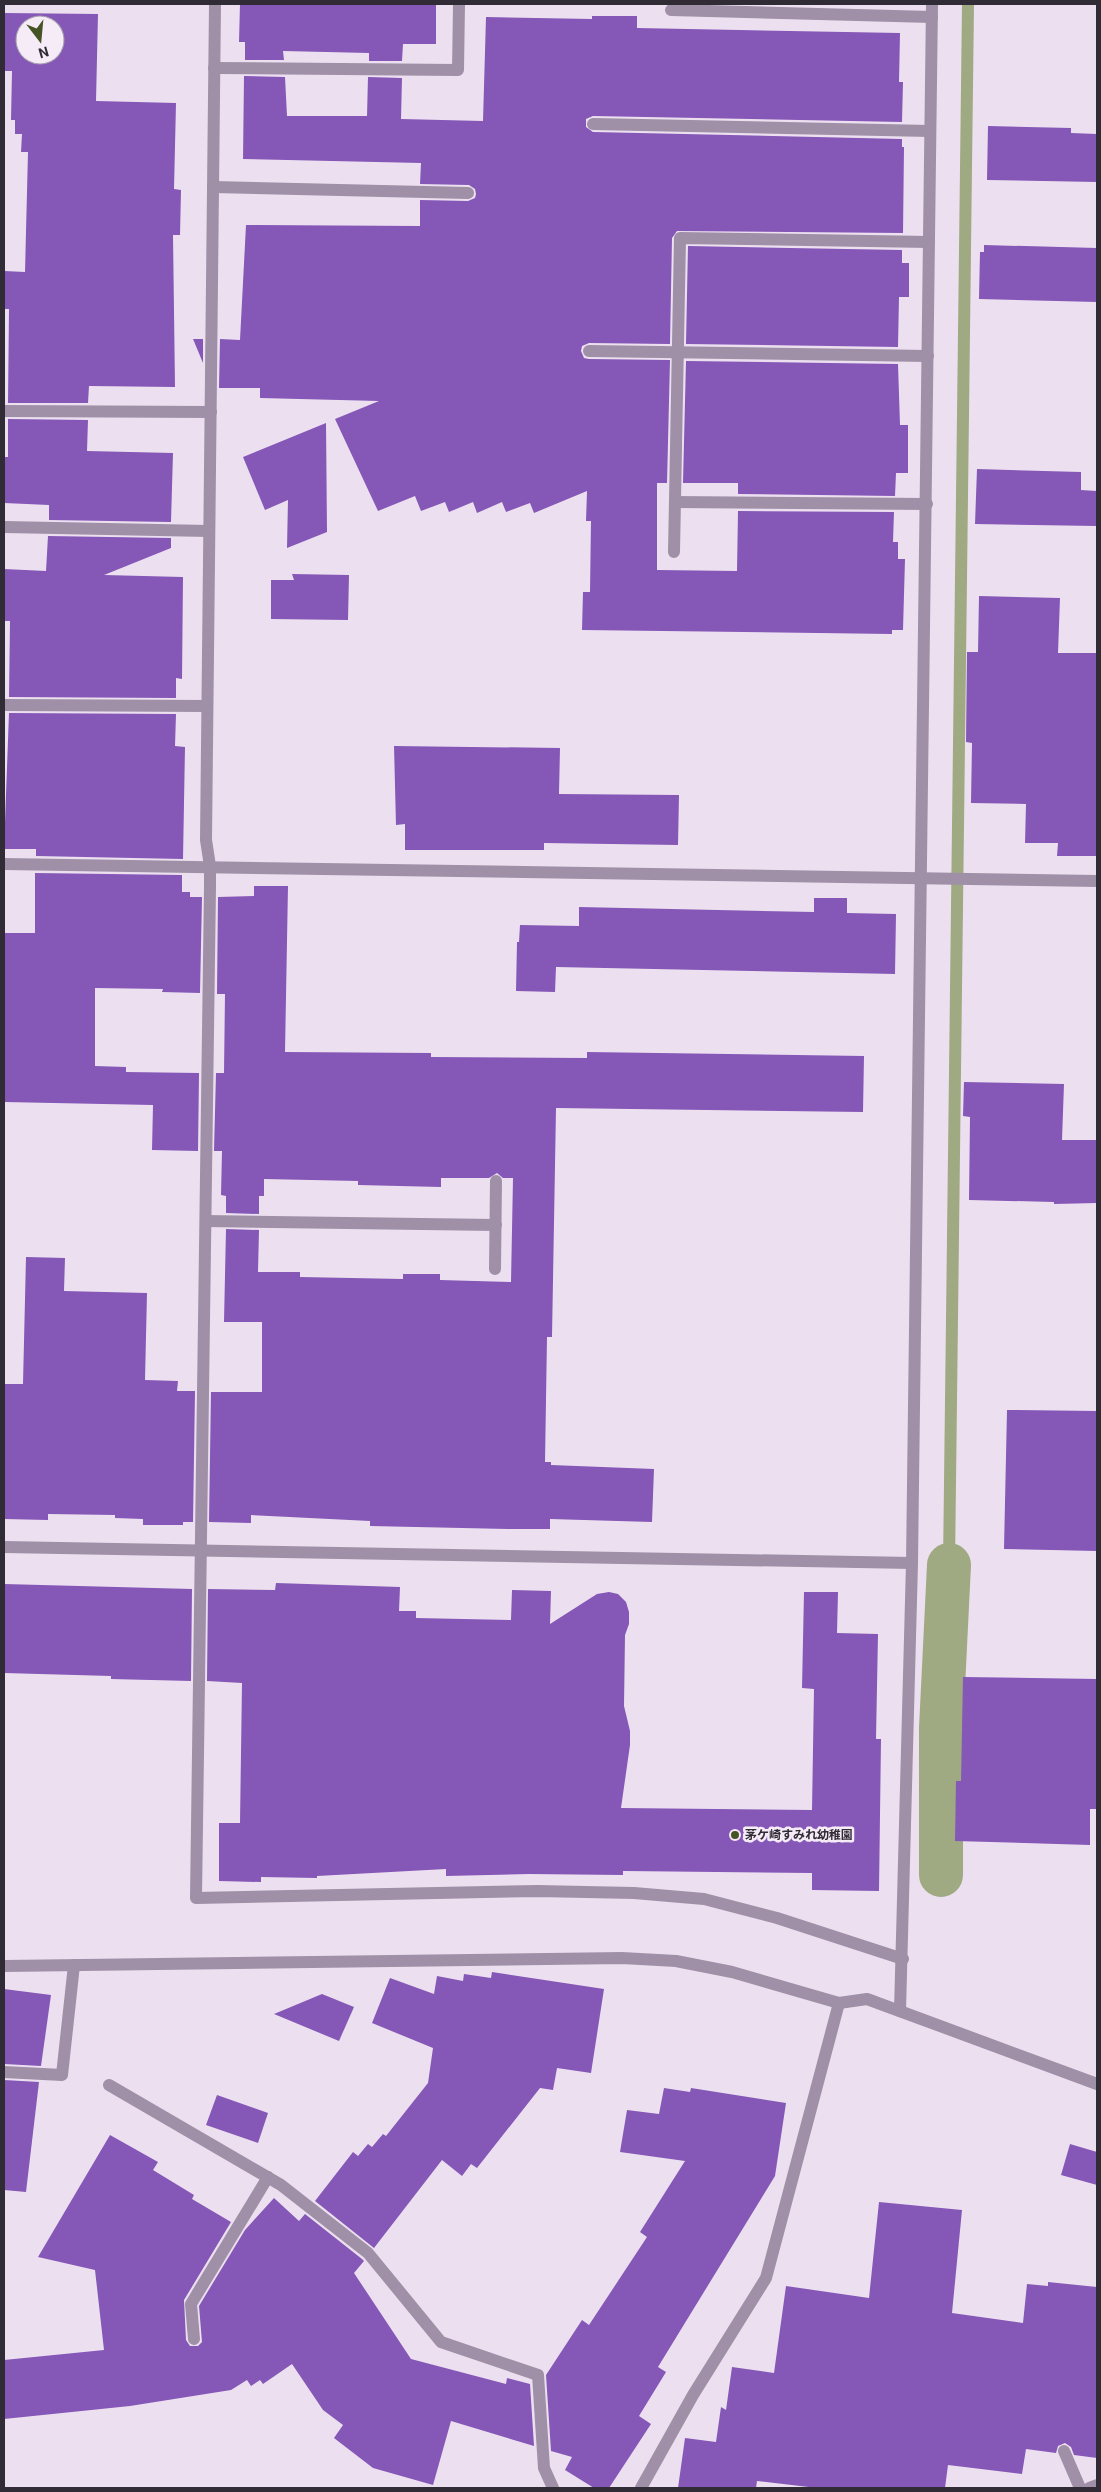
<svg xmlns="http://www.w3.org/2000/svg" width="1101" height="2492" viewBox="0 0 1101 2492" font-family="Roboto,'Noto Sans JP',sans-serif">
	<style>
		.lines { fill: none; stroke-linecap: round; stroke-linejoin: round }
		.stream { stroke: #9faa82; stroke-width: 12 }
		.canal { stroke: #9faa82; stroke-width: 44 }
		.building { fill: #8557b7; fill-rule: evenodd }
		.minor { stroke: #a090a7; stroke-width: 12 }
		.poi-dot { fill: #455325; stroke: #f5ecf8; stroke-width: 2 }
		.labels { text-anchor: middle; stroke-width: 5; stroke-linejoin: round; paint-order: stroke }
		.poi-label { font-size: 12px; font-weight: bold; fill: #312b36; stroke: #f5ecf8; text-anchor: start }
	</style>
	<rect width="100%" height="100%" fill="#ece0f0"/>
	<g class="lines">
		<polyline class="stream" points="949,1565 968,4"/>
		<polyline class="canal" points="941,1875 941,1728 949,1565"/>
	</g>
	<g class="building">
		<polygon points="240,4 436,4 436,44 403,44 402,61 369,61 369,53 283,51 284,60 245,60 245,42 239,42"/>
		<path d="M5,13L98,14L96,101L176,103L174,189L181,190L180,235H173L175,387L89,386L88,403H8L9,309H4V271L25,272L28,152H21L22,134H15V120H11L12,71H4ZM25,25H55V55H25Z"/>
		<polygon points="592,16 637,16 637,28 900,33 899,82 903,82 902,122 593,116 586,119 586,127 593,132 902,139 902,147 904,147 903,233 677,231 672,238 670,344 589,343 582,346 581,351 584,358 589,359 670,360 667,483 657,483 657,570 737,571 738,511 894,512 893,542 898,542 898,559 905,559 903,630 892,630 892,634 582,630 583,592 590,592 591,521 586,521 587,491 534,513 530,503 506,512 502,502 477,513 473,502 449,512 445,502 421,511 415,496 378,511 335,419 379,401 260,398 260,388 219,388 220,339 240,340 246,225 420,226 420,200 468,201 475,198 476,194 475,189 469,185 420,184 421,163 243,159 244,76 285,77 287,116 367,116 368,77 402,78 401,119 483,121 486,17 592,19"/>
		<polygon points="988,126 1071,128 1071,133 1097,134 1097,182 987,180"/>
		<polygon points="984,245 1097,248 1097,302 979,299 980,252 984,252"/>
		<polygon points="688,246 902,250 902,263 909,263 909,297 899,297 898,347 686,344"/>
		<polygon points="193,339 203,339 203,363"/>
		<polygon points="686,361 898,364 900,425 908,425 908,473 896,473 895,496 738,494 738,483 683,483"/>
		<polygon points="8,419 88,420 87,451 173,453 171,522 49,520 49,505 4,503 4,457 8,457"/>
		<polygon points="326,423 327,532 287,548 288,500 265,510 243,457"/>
		<polygon points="977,469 1081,472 1081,490 1097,491 1097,526 975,524"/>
		<polygon points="48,536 171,538 171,548 104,575 183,577 182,679 176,678 176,698 9,697 10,621 4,621 4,569 46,571"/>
		<polygon points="292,574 349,575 348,620 271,619 271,580 294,580"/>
		<polygon points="979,596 1060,598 1058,653 1097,653 1097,856 1057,856 1058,843 1025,843 1026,804 971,803 972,743 966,742 967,652 978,652"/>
		<polygon points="9,713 176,714 175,746 185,747 183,859 36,856 36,849 4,849"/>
		<polygon points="394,746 560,748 559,794 679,795 678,845 544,843 544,850 405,850 405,824 396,825"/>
		<polygon points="35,873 182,875 182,892 190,892 190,897 202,897 200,993 162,992 163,989 95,988 95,1066 126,1067 126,1072 199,1073 198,1151 152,1150 153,1105 4,1102 4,933 35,933"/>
		<polygon points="254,886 288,886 285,1052 431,1053 431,1057 587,1058 587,1052 864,1056 863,1112 556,1108 552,1337 547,1337 545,1462 551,1462 551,1465 654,1469 652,1522 550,1519 550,1529 508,1529 370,1526 370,1521 251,1515 251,1523 209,1522 211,1392 262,1392 262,1322 224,1322 226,1229 259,1230 258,1272 300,1272 300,1277 403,1279 403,1274 440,1274 440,1280 511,1282 513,1178 503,1178 497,1173 489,1178 441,1178 441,1187 358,1185 358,1181 264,1179 264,1196 259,1196 259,1214 226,1213 226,1196 221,1195 222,1151 214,1151 216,1073 224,1073 225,994 217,994 218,897 254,896"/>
		<polygon points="814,898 847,898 847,913 896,914 895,974 556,967 555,992 516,991 517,942 519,942 520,925 579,926 579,907 814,912"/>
		<polygon points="964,1082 1064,1084 1062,1140 1097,1140 1097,1203 1054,1204 1054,1202 969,1200 970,1117 963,1116"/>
		<polygon points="26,1257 65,1258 64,1291 147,1293 145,1380 178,1381 177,1391 195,1391 193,1522 183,1522 183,1525 143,1525 143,1519 115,1518 115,1515 48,1514 48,1520 4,1519 4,1384 23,1384"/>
		<polygon points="1007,1410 1097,1411 1097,1551 1004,1549"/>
		<polygon points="276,1583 400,1587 399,1611 416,1611 416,1618 511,1620 512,1590 551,1591 550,1624 597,1594 609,1592 618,1594 626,1602 629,1612 629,1624 625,1635 624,1706 630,1731 630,1745 621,1808 812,1810 814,1689 802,1688 804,1592 838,1592 837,1633 878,1634 876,1739 881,1739 879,1891 812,1890 812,1873 623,1871 623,1875 529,1874 446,1876 446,1869 317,1876 317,1878 261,1877 261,1882 219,1881 219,1823 240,1823 242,1683 207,1681 208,1589 275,1590"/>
		<polygon points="4,1584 192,1589 191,1681 111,1679 111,1676 4,1673"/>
		<polygon points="963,1677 1097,1679 1097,1809 1090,1809 1090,1845 955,1841 956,1781 961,1781"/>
		<polygon points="492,1972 604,1989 591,2073 557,2068 553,2090 540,2088 477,2168 471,2164 462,2176 442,2160 374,2248 315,2201 353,2152 358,2156 368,2144 372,2147 383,2134 386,2136 428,2083 433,2048 372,2023 390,1978 434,1994 437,1976 463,1981 464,1974 491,1978"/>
		<polygon points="4,1989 51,1995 41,2066 4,2064"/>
		<polygon points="322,1994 354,2007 339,2041 274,2014"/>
		<polygon points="4,2080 39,2082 26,2192 4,2190"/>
		<polygon points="664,2088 690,2092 691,2088 786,2103 775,2176 658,2367 666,2372 639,2416 651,2424 609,2488 594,2488 565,2470 572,2457 551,2451 546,2375 582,2320 589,2325 647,2237 640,2232 685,2161 620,2152 627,2110 659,2114"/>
		<polygon points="217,2095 268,2113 258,2143 206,2125"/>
		<polygon points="110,2135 158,2162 153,2170 194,2195 192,2199 231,2222 184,2300 186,2340 190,2346 198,2346 202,2342 199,2306 245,2230 274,2198 299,2221 305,2214 362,2259 364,2261 354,2273 411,2359 506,2384 507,2378 530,2384 534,2446 451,2421 433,2485 373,2468 334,2438 343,2425 323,2410 292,2364 263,2384 260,2380 251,2386 247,2380 231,2390 130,2406 4,2419 4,2360 104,2350 95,2270 38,2257"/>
		<polygon points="1070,2144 1097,2152 1097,2185 1061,2175"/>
		<polygon points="879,2202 962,2210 952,2313 1023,2323 1027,2284 1048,2286 1048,2282 1097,2287 1097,2458 1074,2455 1071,2447 1065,2443 1058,2446 1056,2453 1026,2449 1022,2474 948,2465 945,2488 817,2488 757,2481 756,2488 678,2488 685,2438 716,2442 721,2407 726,2410 732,2367 774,2373 786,2286 869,2298"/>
	</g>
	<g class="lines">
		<g class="minor">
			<polyline points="215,4 206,840 210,866 210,887 196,1898 538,1891 634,1893 704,1899 777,1918 903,1959"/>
			<polyline points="671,10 932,17"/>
			<polyline points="214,68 458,70 459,4"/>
			<polyline points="593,124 930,131"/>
			<polyline points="213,187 468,193"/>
			<polyline points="589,351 928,356"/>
			<polyline points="4,411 211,412"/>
			<polyline points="675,502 927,504"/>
			<polyline points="4,527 209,531"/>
			<polyline points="674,552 680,238 929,242"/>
			<polyline points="4,705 207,706"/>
			<polyline points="4,864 1097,881"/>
			<polyline points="206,1221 496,1225"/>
			<polyline points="495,1269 496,1181"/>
			<polyline points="4,1547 912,1563"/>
			<polyline points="4,1966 622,1958 676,1961 732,1972 839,2003 867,1999 1097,2084"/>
			<polyline points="900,2011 912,1563 932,4"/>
			<polyline points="4,2072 62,2075 74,1965"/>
			<polyline points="109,2085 281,2185 368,2253 441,2342 538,2375 544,2468 553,2488"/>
			<polyline points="194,2339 191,2304 268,2177"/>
			<polyline points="1064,2451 1080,2488"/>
			<polyline points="641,2488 693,2395 766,2278 839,2003"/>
			<polyline points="1089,2488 1097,2485"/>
		</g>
	</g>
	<circle class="poi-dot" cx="735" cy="1835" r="5"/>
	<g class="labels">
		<g class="poi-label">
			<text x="745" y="1839">茅ケ崎すみれ幼稚園</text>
		</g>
	</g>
	<rect width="1101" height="2492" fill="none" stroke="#312b36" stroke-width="10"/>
	<g transform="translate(40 40) rotate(164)"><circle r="24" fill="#f5ecf8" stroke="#a79faa"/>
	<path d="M0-4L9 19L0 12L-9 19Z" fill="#455325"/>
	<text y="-8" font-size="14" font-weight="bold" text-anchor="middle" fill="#312b36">N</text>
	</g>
</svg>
